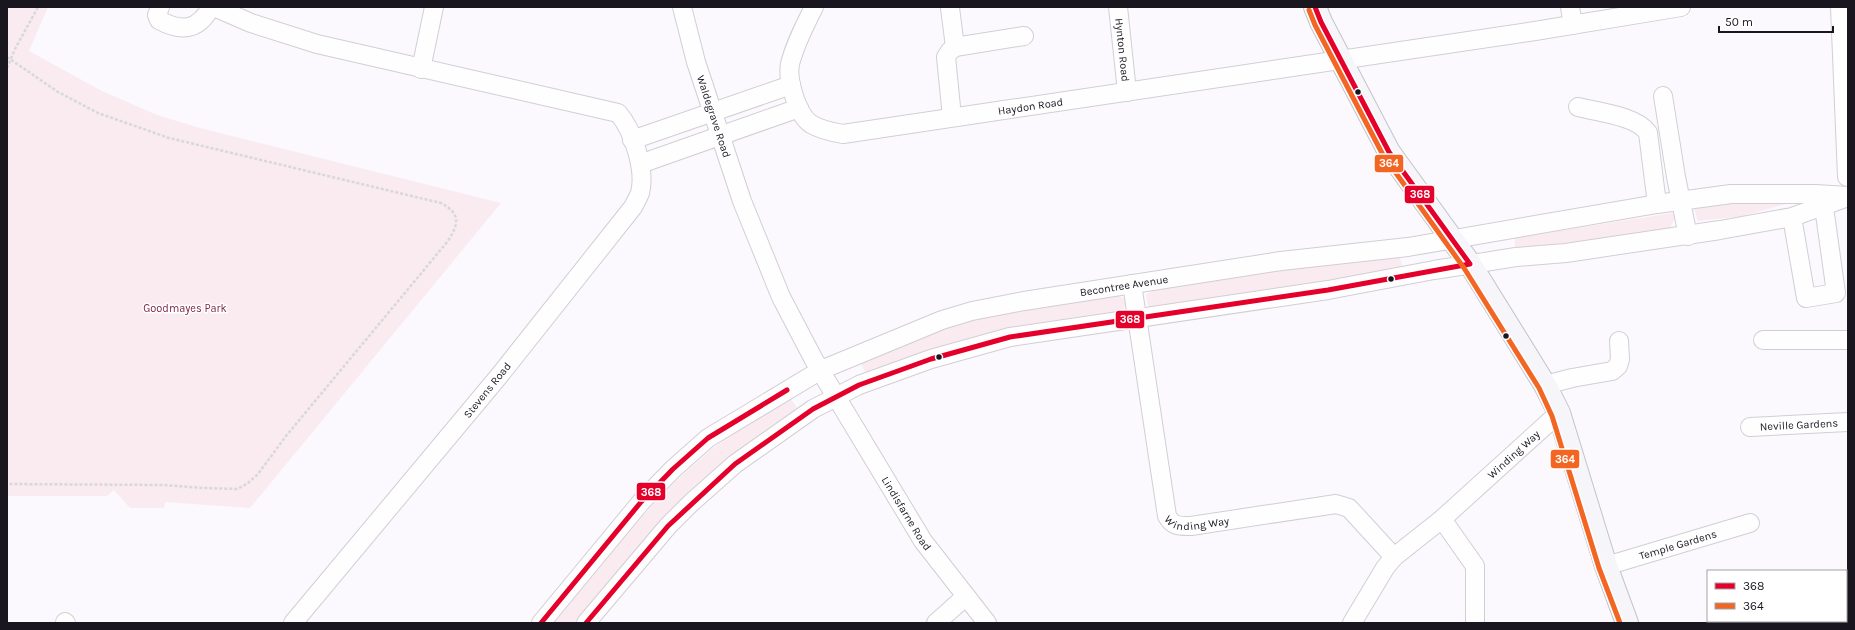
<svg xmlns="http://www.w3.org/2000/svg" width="1855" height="630" viewBox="0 0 1855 630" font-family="Karla,sans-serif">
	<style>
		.green { fill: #f9ebf0 }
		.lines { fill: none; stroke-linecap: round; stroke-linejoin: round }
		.minor-casing { stroke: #d1ced5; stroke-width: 20 }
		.major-casing { stroke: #c3c3cb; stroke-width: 24 }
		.path { stroke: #d8d8d9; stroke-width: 2.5; stroke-dasharray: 3 2; stroke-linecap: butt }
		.minor { stroke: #fefeff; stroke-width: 18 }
		.major { stroke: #f6f6fa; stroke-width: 22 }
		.bus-1-casing { stroke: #fff; stroke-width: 8 }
		.bus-2-casing { stroke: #fff; stroke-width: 8 }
		.bus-1 { stroke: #e4002b; stroke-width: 5 }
		.bus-2 { stroke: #f26522; stroke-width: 5 }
		.bus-dot { fill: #1a1620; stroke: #fff; stroke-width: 1.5 }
		.labels { text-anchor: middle; stroke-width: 3; stroke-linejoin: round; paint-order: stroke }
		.street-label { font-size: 11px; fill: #1a1620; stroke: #fff }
		.park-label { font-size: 11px; fill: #7e2548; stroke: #fff }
		.line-badge { stroke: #fff; stroke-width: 1.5 }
		.badge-label { font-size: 11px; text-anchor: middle; font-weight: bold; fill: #fff }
	</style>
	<rect width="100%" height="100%" fill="#fbf9fd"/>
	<g class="green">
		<polygon points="7,7 48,7 29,51 100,90 157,115 200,128 501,203 250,508 165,502 164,508 130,508 114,490 107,496 7,496"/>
		<polygon points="1739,201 1792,202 1743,216 1698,221 1694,209"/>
		<polygon points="1673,213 1675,218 1669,230 1515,249 1515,238"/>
		<polygon points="1399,256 1403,268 1151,308 1148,306 1146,295 1154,290 1365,258"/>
		<polygon points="1117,295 1126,300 1127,305 1120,313 1003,331 947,345 867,376 859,359 936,328 982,316"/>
		<polygon points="789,396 799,411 577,623 553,623 633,526 679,478 712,449 761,413"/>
	</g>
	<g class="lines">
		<defs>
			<g id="minor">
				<path d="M160,7L157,15L159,20C181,32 198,31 211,7"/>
				<path d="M214,7L251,23L317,44L618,113C633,130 646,170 640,193C638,198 635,203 633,207L499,376L293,623"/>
				<path id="s1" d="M682,7L696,62L742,201L781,297L814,360L923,541L987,623"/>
				<path id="s2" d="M814,7C805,25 795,44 790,64C787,79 797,115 811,124C821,130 831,132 843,134L1535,31L1681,7"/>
				<path id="s3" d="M1118,7L1127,92"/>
				<polyline points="1570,7 1573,25"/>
				<polyline points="1840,7 1847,177"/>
				<polyline points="950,8 955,47"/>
				<polyline points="421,69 434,7"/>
				<polyline points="1663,96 1676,177 1688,236"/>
				<path d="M1578,107C1598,112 1637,116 1648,133L1657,204"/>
				<polyline points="952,117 946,57 950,51 955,47 1024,36"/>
				<polyline points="632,140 791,85"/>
				<polyline points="640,164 799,108"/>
				<polyline points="1792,217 1806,298 1836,293 1824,207"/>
				<path id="s4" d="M1132,284L1167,516C1173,527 1180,526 1191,526L1336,504L1349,508L1394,557"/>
				<polyline points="1763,340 1848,340"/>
				<polyline points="1545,385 1572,378 1612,371 1618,366 1620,359 1619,341"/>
				<path id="s5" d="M1750,427L1848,422"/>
				<polyline points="1442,519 1475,566 1475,623"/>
				<path id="s6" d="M1606,566L1750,523"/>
				<polyline points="65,622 66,623"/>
				<path id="s7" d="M541,623L641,502L673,469L708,438L821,370L942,320L972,311L1024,301L1281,261L1408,247L1657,204L1731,194H1815L1848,196"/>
				<polyline points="586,623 668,526 691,503 735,464 813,409 859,385 931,359 1010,337 1328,290 1434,270 1516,257 1566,253 1720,230 1792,217 1845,198"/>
				<polyline points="936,623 965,597"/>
				<path id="s8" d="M1352,623L1385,568L1394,557L1442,519L1559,413"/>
			</g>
			<polyline id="major" points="1315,7 1321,22 1389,152 1470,264 1545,385 1559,413 1606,566 1627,623"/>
		</defs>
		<use href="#minor" class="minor-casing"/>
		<use href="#major" class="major-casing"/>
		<g class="path">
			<path d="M7,57L58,92L98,113L169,138L441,203C461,214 459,223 448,241L286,436L258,474L247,484L237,489L204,488L163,485L7,484"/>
			<polyline points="7,68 15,49 38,7"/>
		</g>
		<use href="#minor" class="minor"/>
		<use href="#major" class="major"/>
		<defs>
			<g id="bus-1">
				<polyline points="541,623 641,502 673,469 708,438 787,390"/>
				<polyline points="586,623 668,526 735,464 813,409 859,385 931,359 1010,337 1328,290 1470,264 1389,152 1321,22 1315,7"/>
			</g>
			<polyline id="bus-2" points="1309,10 1315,25 1383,155 1464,268 1539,388 1552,416 1599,568 1620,623"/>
		</defs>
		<use href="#bus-1" class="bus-1-casing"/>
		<use href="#bus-2" class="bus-2-casing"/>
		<use href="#bus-1" class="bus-1"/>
		<use href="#bus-2" class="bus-2"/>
	</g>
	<g class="bus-dot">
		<circle cx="1358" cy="92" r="3.5"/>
		<circle cx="1391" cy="279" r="3.5"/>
		<circle cx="1506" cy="336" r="3.5"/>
		<circle cx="939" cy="357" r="3.5"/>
	</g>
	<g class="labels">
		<g class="street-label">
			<text dy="4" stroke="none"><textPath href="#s3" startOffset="43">Hynton Road</textPath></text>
			<text dy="4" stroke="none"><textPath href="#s2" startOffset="351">Haydon Road</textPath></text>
			<text dy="4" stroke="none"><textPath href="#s1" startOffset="114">Waldegrave Road</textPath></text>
			<text dy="4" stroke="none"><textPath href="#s7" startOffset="698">Becontree Avenue</textPath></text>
			<text transform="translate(487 390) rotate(-51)" y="4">Stevens Road</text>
			<text dy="4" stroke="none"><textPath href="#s5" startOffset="49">Neville Gardens</textPath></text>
			<text dy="4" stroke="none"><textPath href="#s8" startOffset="236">Winding Way</textPath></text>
			<text dy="4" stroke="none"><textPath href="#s1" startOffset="557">Lindisfarne Road</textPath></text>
			<text dy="4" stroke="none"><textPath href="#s4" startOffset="268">Winding Way</textPath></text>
			<text dy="4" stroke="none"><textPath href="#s6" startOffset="75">Temple Gardens</textPath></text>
		</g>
		<g class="park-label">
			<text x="185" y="312">Goodmayes Park</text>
		</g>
	</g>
	<g class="line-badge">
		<rect x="1374" y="154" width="30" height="19" rx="4" fill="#f26522"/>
		<rect x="1404" y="185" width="31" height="19" rx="4" fill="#e4002b"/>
		<rect x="1115" y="310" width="30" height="19" rx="4" fill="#e4002b"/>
		<rect x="1550" y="449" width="30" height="20" rx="4" fill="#f26522"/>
		<rect x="636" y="482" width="30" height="19" rx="4" fill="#e4002b"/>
	</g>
	<g class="badge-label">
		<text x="1389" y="167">364</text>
		<text x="1420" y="198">368</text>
		<text x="1130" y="323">368</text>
		<text x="1565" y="463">364</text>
		<text x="651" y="496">368</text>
	</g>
	<rect width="1855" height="630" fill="none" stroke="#1a1620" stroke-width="16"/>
	<rect x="1707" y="570" width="140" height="52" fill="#ffffff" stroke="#a3a2a6"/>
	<rect x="1715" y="583" width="20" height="6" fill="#e4002b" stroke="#a3a2a6"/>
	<text x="1743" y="590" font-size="12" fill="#1a1620">368</text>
	<rect x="1715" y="603" width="20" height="6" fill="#f26522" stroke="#a3a2a6"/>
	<text x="1743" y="610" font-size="12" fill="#1a1620">364</text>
	<path d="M1719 26v6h114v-6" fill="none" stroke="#1a1620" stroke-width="2"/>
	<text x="1725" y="26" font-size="12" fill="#1a1620" stroke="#ffffff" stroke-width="3" paint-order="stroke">50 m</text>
</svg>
